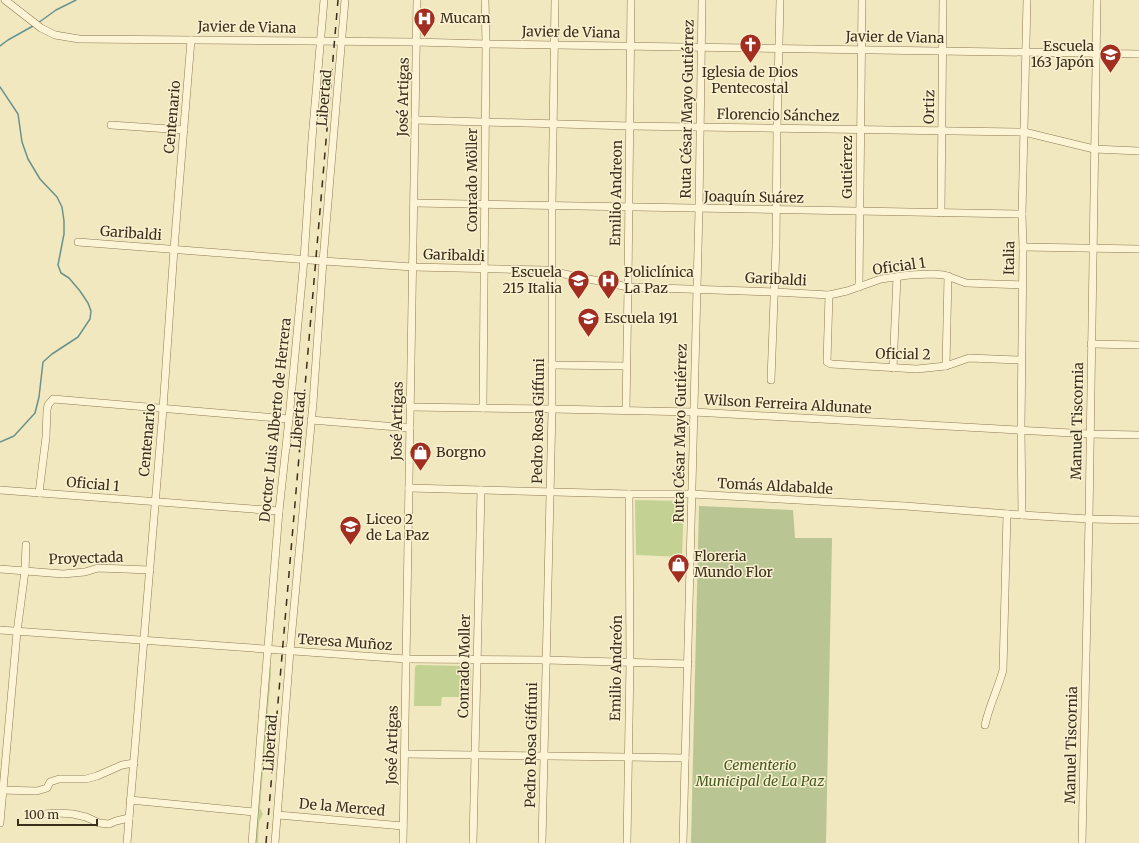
<svg xmlns="http://www.w3.org/2000/svg" width="1139" height="843" viewBox="0 0 1139 843" font-family="Merriweather,serif">
	<style>
		.green { fill: #c3d192 }
		.cemetery { fill: #b9c592 }
		.lines { fill: none; stroke-linecap: round; stroke-linejoin: round }
		.stream { stroke: #69928d; stroke-width: 1.5 }
		.minor-casing { stroke: #8d7956; stroke-width: 8 }
		.minor { stroke: #fcf4d4; stroke-width: 7 }
		.rail { stroke: #3b2e1c; stroke-width: 1.5; stroke-dasharray: 7 7; stroke-linecap: butt }
		.labels { text-anchor: middle; stroke-width: 3; stroke-linejoin: round; paint-order: stroke }
		.poi-label { font-size: 14px; fill: #3b2e1c; stroke: #f9f1d0; text-anchor: start }
		.street-label { font-size: 14px; fill: #3b2e1c; stroke: #f9f1d0 }
		.park-label { font-size: 14px; font-style: italic; fill: #445920; stroke: #f9f1d0 }
	</style>
	<rect width="100%" height="100%" fill="#f2e8bf"/>
	<g class="green">
		<polygon points="635,500 684,501 682,557 636,555"/>
		<polygon points="269,665 271,667 271,673 260,808 263,814 259,822 258,843 255,843"/>
		<polygon points="417,665 468,666 471,669 470,697 442,697 441,706 414,706 415,667"/>
	</g>
	<polygon class="cemetery" points="699,506 793,510 795,538 832,538 826,843 691,843"/>
	<g class="lines">
		<g class="stream">
			<polyline points="38,23 56,10 76,0"/>
			<polyline points="0,46 8,40 33,26"/>
			<polyline points="0,87 18,114 22,142 28,159 40,179 57,197 62,207 64,221 64,234 58,265 61,273 69,278 80,291 88,303 91,311 90,319 78,337 52,354 43,362 39,397 35,413 14,436 0,442"/>
		</g>
		<defs>
			<g id="minor">
				<polyline points="5,0 41,28 55,35 79,39 416,42 486,44 1139,54"/>
				<polyline points="415,120 630,126 1024,132 1094,149 1139,151"/>
				<polyline points="111,125 184,130"/>
				<polyline points="414,203 1022,214"/>
				<polyline points="941,213 943,0"/>
				<polyline points="78,242 323,261 413,267 545,270 628,287 775,292 829,295 847,291 881,279 909,275 932,274 944,275 966,283 1022,285"/>
				<polyline points="1023,247 1139,249"/>
				<polyline points="859,287 862,0"/>
				<polyline points="829,295 827,362 831,364 917,369 946,366 969,358 1021,360"/>
				<polyline points="1091,344 1139,345"/>
				<polyline points="552,365 626,366"/>
				<polyline points="946,366 948,276"/>
				<polyline points="893,368 897,277"/>
				<polyline points="771,380 776,246 777,128 780,0"/>
				<polyline points="410,407 552,409 694,412 1090,434 1139,435"/>
				<polyline points="483,408 486,44 485,0"/>
				<polyline points="626,410 628,287 631,0"/>
				<polyline points="311,420 410,428"/>
				<polyline points="409,488 629,494 691,494 905,506 1022,515 1089,519 1139,520"/>
				<polyline points="0,490 279,511"/>
				<polyline points="39,493 46,437 47,410 48,405 53,399 289,419"/>
				<polyline points="1022,515 1021,429 1023,247 1022,214 1027,0"/>
				<polyline points="0,569 63,574 85,572 98,568 150,570"/>
				<polyline points="0,630 406,659 546,660 688,664"/>
				<path d="M985,725C989,706 998,689 1003,670L1007,514"/>
				<polyline points="405,754 628,757 685,758"/>
				<polyline points="0,790 37,791 47,788 50,782 59,779 86,779 97,776 122,765 134,763"/>
				<polyline points="130,800 254,812"/>
				<polyline points="44,814 59,813 73,814 86,817 99,823 109,824 116,821 129,818"/>
				<polyline points="278,815 403,826"/>
				<polyline points="0,823 17,632 25,571 26,545"/>
				<polyline points="127,843 163,409 174,249 191,40"/>
				<polyline points="252,843 279,511 289,419 304,259 312,139 324,0"/>
				<polyline points="275,843 290,651 313,403 323,261 345,0"/>
				<polyline points="403,843 417,0"/>
				<polyline points="473,843 481,490"/>
				<polyline points="542,843 552,409 552,205 555,0"/>
				<polyline points="627,843 630,662 629,494"/>
				<polyline points="683,843 699,209 702,0"/>
				<polyline points="1082,843 1089,519 1097,0"/>
			</g>
		</defs>
		<use href="#minor" class="minor-casing"/>
		<use href="#minor" class="minor"/>
		<polyline class="rail" points="266,843 338,0"/>
	</g>
	<defs>
		<symbol id="hospital-pin" viewBox="-11 -11 22 30"><path d="M0 17L-7.5 6A9.5 9.5 0 1 1 7.5 6Z" fill="#a12e20" stroke="#f9f1d0"/><path d="M-5-5h3v3.5h4V-5h3V5h-3V1.5h-4V5h-3Z" fill="#fff"/></symbol>
		<symbol id="church-pin" viewBox="-11 -11 22 30"><path d="M0 17L-7.5 6A9.5 9.5 0 1 1 7.5 6Z" fill="#a12e20" stroke="#f9f1d0"/><path d="M-1.2-6h2.4v3.5h3.3v2.4h-3.3V6h-2.4V-.1h-3.3v-2.4h3.3Z" fill="#fff"/></symbol>
		<symbol id="school-pin" viewBox="-11 -11 22 30"><path d="M0 17L-7.5 6A9.5 9.5 0 1 1 7.5 6Z" fill="#a12e20" stroke="#f9f1d0"/><path d="M0-5L7-2L0 1L-7-2ZM-4 1L0 2.5L4 1V4Q0 6-4 4Z" fill="#fff"/></symbol>
		<symbol id="shop-pin" viewBox="-11 -11 22 30"><path d="M0 17L-7.5 6A9.5 9.5 0 1 1 7.5 6Z" fill="#a12e20" stroke="#f9f1d0"/><path d="M-5-2.5h2.3a2.7 3.5 0 0 1 5.4 0H5L5.5 6h-11ZM-1.5-2.5h3a1.5 2.3 0 0 0-3 0Z" fill="#fff"/></symbol>
	</defs>
	<g fill-rule="evenodd">
		<use href="#hospital-pin" x="412" y="6" width="25" height="34"/>
		<use href="#church-pin" x="738" y="32" width="25" height="34"/>
		<use href="#school-pin" x="1098" y="42" width="25" height="34"/>
		<use href="#school-pin" x="566" y="268" width="25" height="34"/>
		<use href="#hospital-pin" x="596" y="268" width="25" height="34"/>
		<use href="#school-pin" x="576" y="306" width="25" height="34"/>
		<use href="#shop-pin" x="408" y="440" width="25" height="34"/>
		<use href="#school-pin" x="338" y="514" width="25" height="34"/>
		<use href="#shop-pin" x="666" y="552" width="25" height="34"/>
	</g>
	<g class="labels">
		<g class="poi-label">
			<text x="440" y="23">Mucam</text>
			<text x="1094" y="51" text-anchor="end">Escuela<tspan x="1094" dy="16">163 Japón</tspan></text>
			<text x="750" y="77" text-anchor="middle">Iglesia de Dios<tspan x="750" dy="16">Pentecostal</tspan></text>
			<text x="562" y="277" text-anchor="end">Escuela<tspan x="562" dy="16">215 Italia</tspan></text>
			<text x="624" y="277">Policlínica<tspan x="624" dy="16">La Paz</tspan></text>
			<text x="604" y="323">Escuela 191</text>
			<text x="436" y="457">Borgno</text>
			<text x="366" y="524">Liceo 2<tspan x="366" dy="16">de La Paz</tspan></text>
			<text x="694" y="561">Floreria<tspan x="694" dy="16">Mundo Flor</tspan></text>
		</g>
		<g class="street-label">
			<text transform="translate(247 27) rotate(1)" y="5">Javier de Viana</text>
			<text transform="translate(571 32) rotate(1)" y="5">Javier de Viana</text>
			<text transform="translate(895 37) rotate(1)" y="5">Javier de Viana</text>
			<text transform="translate(403 97) rotate(-89)" y="5">José Artigas</text>
			<text transform="translate(324 98) rotate(-85)" y="5">Libertad</text>
			<text transform="translate(929 107) rotate(-89)" y="5">Ortiz</text>
			<text transform="translate(687 109) rotate(-89)" y="5">Ruta César Mayo Gutiérrez</text>
			<text transform="translate(778 115) rotate(1)" y="5">Florencio Sánchez</text>
			<text transform="translate(172 117) rotate(-85)" y="5">Centenario</text>
			<text transform="translate(847 167) rotate(-90)" y="5">Gutiérrez</text>
			<text transform="translate(472 180) rotate(-90)" y="5">Conrado Möller</text>
			<text transform="translate(616 193) rotate(-89)" y="5">Emilio Andreon</text>
			<text transform="translate(754 197) rotate(1)" y="5">Joaquín Suárez</text>
			<text transform="translate(131 233) rotate(4)" y="5">Garibaldi</text>
			<text transform="translate(454 255) rotate(2)" y="5">Garibaldi</text>
			<text transform="translate(1009 258) rotate(-89)" y="5">Italia</text>
			<text transform="translate(899 266) rotate(-8)" y="5">Oficial 1</text>
			<text transform="translate(776 279) rotate(3)" y="5">Garibaldi</text>
			<text transform="translate(903 354) rotate(1)" y="5">Oficial 2</text>
			<text transform="translate(788 404) rotate(3)" y="5">Wilson Ferreira Aldunate</text>
			<text transform="translate(275 420) rotate(-84)" y="5">Doctor Luis Alberto de Herrera</text>
			<text transform="translate(298 420) rotate(-85)" y="5">Libertad</text>
			<text transform="translate(397 421) rotate(-89)" y="5">José Artigas</text>
			<text transform="translate(538 421) rotate(-89)" y="5">Pedro Rosa Giffuni</text>
			<text transform="translate(1077 421) rotate(-89)" y="5">Manuel Tiscornia</text>
			<text transform="translate(680 433) rotate(-89)" y="5">Ruta César Mayo Gutiérrez</text>
			<text transform="translate(147 440) rotate(-85)" y="5">Centenario</text>
			<text transform="translate(93 484) rotate(5)" y="5">Oficial 1</text>
			<text transform="translate(775 486) rotate(3)" y="5">Tomás Aldabalde</text>
			<text transform="translate(86 558) rotate(-2)" y="5">Proyectada</text>
			<text transform="translate(345 642) rotate(4)" y="5">Teresa Muñoz</text>
			<text transform="translate(464 666) rotate(-89)" y="5">Conrado Moller</text>
			<text transform="translate(616 668) rotate(-89)" y="5">Emilio Andreón</text>
			<text transform="translate(270 743) rotate(-86)" y="5">Libertad</text>
			<text transform="translate(392 745) rotate(-89)" y="5">José Artigas</text>
			<text transform="translate(531 745) rotate(-89)" y="5">Pedro Rosa Giffuni</text>
			<text transform="translate(1071 745) rotate(-89)" y="5">Manuel Tiscornia</text>
			<text transform="translate(342 807) rotate(5)" y="5">De la Merced</text>
		</g>
		<g class="park-label">
			<text x="760" y="770">Cementerio<tspan x="760" dy="16">Municipal de La Paz</tspan></text>
		</g>
	</g>
	<path d="M18 819v6h79v-6" fill="none" stroke="#3b2e1c" stroke-width="2"/>
	<text x="24" y="819" font-size="12" fill="#3b2e1c" stroke="#f9f1d0" stroke-width="3" paint-order="stroke">100 m</text>
</svg>
